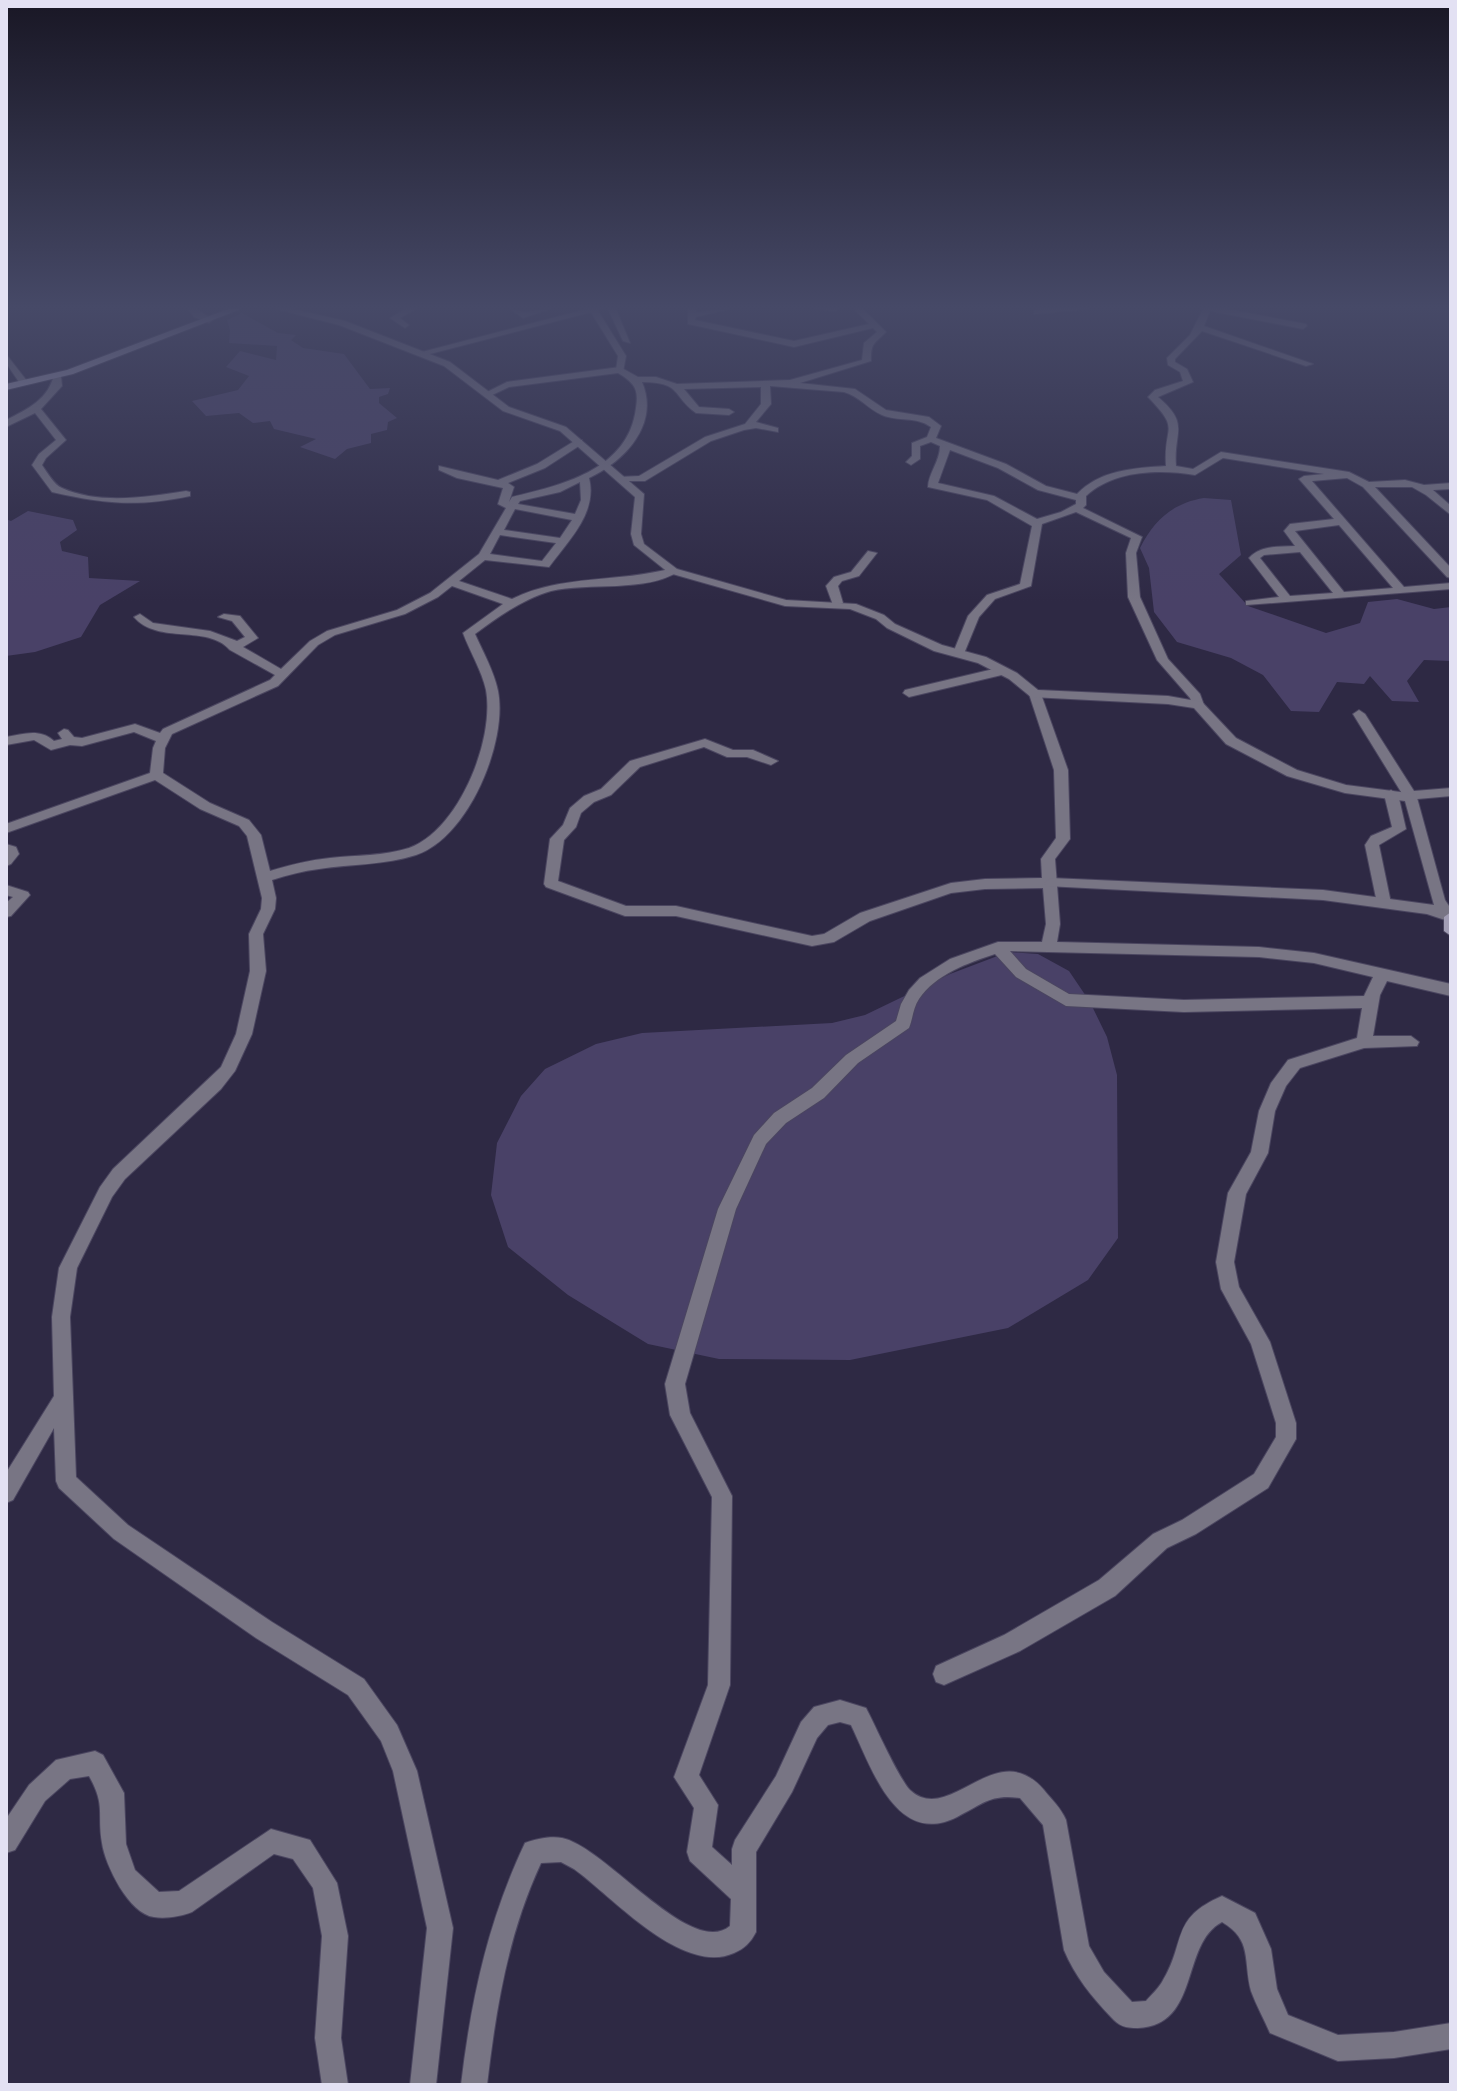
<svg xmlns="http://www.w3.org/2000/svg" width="1457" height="2091" viewBox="0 0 1457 2091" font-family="Montserrat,sans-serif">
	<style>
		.green { fill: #494167 }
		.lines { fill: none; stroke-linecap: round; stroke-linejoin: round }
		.minor-casing { stroke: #4b4660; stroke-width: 2 }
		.tertiary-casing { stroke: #4b4660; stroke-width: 2 }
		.secondary-casing { stroke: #4b4660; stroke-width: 2 }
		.minor { fill: #787584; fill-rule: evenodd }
		.tertiary { fill: #787584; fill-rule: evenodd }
		.secondary { fill: #a29eb5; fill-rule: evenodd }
	</style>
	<rect width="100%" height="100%" fill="#2e2944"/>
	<g class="green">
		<polygon points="242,313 278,333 296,335 291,340 303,348 344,354 370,389 390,388 388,394 379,397 379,403 397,418 388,422 387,430 371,434 371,443 347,449 335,459 300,447 316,439 274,429 270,421 253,423 239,413 206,416 192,401 238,390 249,376 226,367 240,351 276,360 277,346 229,343 230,330 227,320"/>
		<path d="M1204,498L1231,500L1241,555L1219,574L1248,606L1326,633L1360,623L1368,602L1397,599L1434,609L1451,607V661L1424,660L1407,681L1419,702L1392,701L1370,676L1364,684L1337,682L1319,712L1291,711L1263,675L1231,658L1177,642L1154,612L1149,568L1140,548C1154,520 1173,503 1204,498Z"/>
		<polygon points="28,511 73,520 77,530 60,542 62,551 88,557 89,578 140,581 100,605 81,637 35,652 6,656 6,519 11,521"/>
		<polygon points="1008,952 1038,954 1069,971 1090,1002 1107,1037 1117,1075 1118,1238 1088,1280 1008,1328 850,1360 719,1359 648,1344 568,1295 508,1247 491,1195 497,1143 521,1096 545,1069 596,1044 642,1033 832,1023 865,1015 950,974"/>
	</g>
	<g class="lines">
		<defs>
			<g id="minor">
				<polygon points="188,309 197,309 213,320 209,323 194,317"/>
				<polygon points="405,309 416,309 400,318 409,325 405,328 390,318"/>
				<polygon points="510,309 524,312 550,309 523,318"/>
				<polygon points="587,309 603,309 422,356 418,353"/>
				<polygon points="608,309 616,309 630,343 623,341"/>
				<path d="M688,309H696V312L729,309L696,317L695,320L794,341L869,324L854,309H863L886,332C873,345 871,343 871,361L800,383L855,389L886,410L929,417L941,426L936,438L1006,464L1046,486L1077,494C1100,470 1134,468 1166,466C1163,424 1182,432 1148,397L1155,390L1183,381L1180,372L1168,365L1167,358L1190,335L1203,309H1227L1306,324L1307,326L1303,329L1210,311L1204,326L1313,364L1306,366L1202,331L1175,359V362L1187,369L1193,382L1158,397C1191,425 1173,431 1176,466L1193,469L1221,452L1349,472L1369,482L1405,480L1424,485L1451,483V489L1433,490L1451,506V515L1426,495L1412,487H1375L1451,568V578L1447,577L1363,487L1347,478L1312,481L1404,587L1451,583V589L1246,605V601L1279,597L1249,558C1261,545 1278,547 1295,546L1284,531L1290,524L1334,519L1299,479L1304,476L1324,474L1223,458L1195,475C1160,469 1114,470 1086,496V505L1083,508L1142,537L1136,553L1140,597L1168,659L1200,694L1204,705L1202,708H1194L1190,698L1157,660L1128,597L1126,553L1131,538L1076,512L1042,524L1031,586L995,599L979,617L963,656H955L953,653L968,616L987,595L1020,584L1032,526L987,500L928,487C928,474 940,461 940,446L931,442L920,446V459L911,465L906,462L912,456V443L927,437L931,427C916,416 898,422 882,415C868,409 859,396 844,392L770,386L771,404L756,422L778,428V432L756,428L744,430L711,441L645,481H618V477L639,476L705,437L745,424L761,404V387L684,389L699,407L729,409L734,412L729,415L696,413C672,396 682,382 642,382C660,424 625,461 589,478C598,513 568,541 549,567L485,560L459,581L512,599C562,574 619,583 673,568L679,571C647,593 588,582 551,591C523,599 498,617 475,634C483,652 494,671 498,691C508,742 468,838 416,855C385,865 352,864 319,869C303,871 287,875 272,880L276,898L275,909L263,934L266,971L252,1034L235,1071L221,1089L125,1179L112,1197L77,1268L70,1317L76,1477L128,1525L272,1622L364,1679L397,1725L417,1771L453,1928L436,2085H410L427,1928L393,1771L381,1741L348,1695L256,1638L114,1539L59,1488L56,1481L54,1428L13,1500L6,1503V1473L54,1396L52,1317L59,1268L100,1187L113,1169L221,1067L236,1034L250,971L249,934L261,909L262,898L247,836L239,826L200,809L155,780L6,833V824L150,773L153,748L156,741L134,732L82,746L70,745L51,750L34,740L6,745V737C23,734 40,728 54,741L62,739L58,733L64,729L68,730L74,737L82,738L135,724L160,733L163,729L270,680L275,675L230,650C208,624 158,645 134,617L140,614L153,623L210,631L237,641L245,637L232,621L218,617L224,614L240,616L258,638L243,647L281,669L310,641L327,631L397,610L430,593L479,554L506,508L498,504L503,488L457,478L439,470V466L498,480L537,464L576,440H582V444L545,468L508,483L514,487L509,502L512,497C561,485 624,471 635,414C639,392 638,385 618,373L509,387L488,397L483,394L507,382L620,367L638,377H656L677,384L790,380L862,360L864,343L877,332L873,328L794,347L688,324ZM950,450L998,468L1038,490L1076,500V504L1061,512L1037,519L994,496L938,483ZM580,482L581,500L575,514L518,504L520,501L560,492ZM515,509L572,520L560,538L504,530ZM1339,525L1393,588L1344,592L1295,531ZM500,535L556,543L542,561L490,554ZM1300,552L1333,593L1290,596L1260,558L1264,555ZM452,586L503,604L463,633C470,652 482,671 486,690C495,739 459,830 409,848C384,856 356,855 330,858C309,860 290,865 270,871L261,835L249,820L210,803L163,773L165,748L172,734L278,686L318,645L335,635L405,614L438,597Z"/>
				<polygon points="815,309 839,309 835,311"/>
				<polygon points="1038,309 1089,309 1034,314 1034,310"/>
				<polygon points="6,354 27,381 27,385 21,385 6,363"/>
				<path d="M54,374L61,376L62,386L41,409L66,440L46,458L42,465C47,472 54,485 62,488C99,505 148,497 186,491L190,492V496C138,507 104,504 52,492L32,465L39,454L56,440L35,413L6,427V420C28,409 49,399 54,374Z"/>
				<polygon points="868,551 877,553 859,576 842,581 838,586 843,603 833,605 826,586 834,577 851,572"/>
				<polygon points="1002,667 1006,668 1006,674 909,697 903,693 905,690"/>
				<path d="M1035,690L1041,694L1068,770L1070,839L1055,859L1060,924L1057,942L1259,947L1314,953L1451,984V996L1387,981L1380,995L1373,1036H1411L1419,1042L1417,1046L1364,1048L1300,1068L1286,1086L1275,1111L1268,1153L1246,1194L1234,1262L1239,1287L1270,1342L1296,1423V1439L1268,1488L1196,1534L1167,1548L1115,1596L1020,1651L944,1685L936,1682L933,1674L936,1666L1004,1635L1099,1580L1153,1534L1182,1520L1254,1474L1276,1437V1423L1251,1344L1221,1289L1216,1262L1228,1193L1251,1152L1259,1111L1271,1083L1288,1060L1357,1038L1362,1008L1184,1012L1066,1006L1016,977L995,954C968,963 936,974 919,999C913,1008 913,1018 909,1028L858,1063L824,1098L786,1123L766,1144L736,1209L685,1384L690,1413L732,1496L730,1685L699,1775L718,1805L712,1847L732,1865V1849L735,1840L776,1776L801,1722L814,1707L840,1700L866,1708C875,1725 899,1779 910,1790C950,1827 996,1734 1044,1790C1052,1800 1061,1808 1066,1820L1089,1946L1104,1972L1132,2002L1146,2001C1151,1995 1158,1989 1162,1982C1187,1942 1169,1919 1222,1896L1255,1913L1271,1949L1277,1989L1288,2015L1338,2035L1394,2032L1451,2023V2049L1394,2058L1338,2061L1270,2033C1264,2019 1256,2005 1251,1991C1243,1961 1253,1940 1222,1922C1180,1944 1201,2025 1138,2028C1125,2028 1119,2026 1111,2017C1091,1996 1075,1976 1064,1950L1043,1825L1020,1798C990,1794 983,1804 957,1817C896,1848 871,1766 851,1725L840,1722L828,1725L817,1738L792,1792L756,1852V1932C751,1942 744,1949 734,1953C682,1976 613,1897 574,1869L561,1862L541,1863C508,1934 496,2008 487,2085H461C471,2000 488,1921 525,1843C536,1839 550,1836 562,1838C606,1847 691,1959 730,1926L731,1899L690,1861L687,1852L694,1808L674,1777L708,1685L712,1497L670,1415L665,1384L718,1209L754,1135L774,1113L812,1088L846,1055L896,1021L901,1004L909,990L920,978L950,959L998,942H1042L1046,924L1043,888L985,889L951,893L870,921L834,942L812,946L676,916H625L546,887L544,884L550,839L563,825L570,808L584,796L601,789L630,761L705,739L733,750H753L778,761L771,765L747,757H727L704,747L640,767L611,795L594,802L581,813L576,827L564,840L558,881L626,906H676L812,936L824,934L860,913L951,883L985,879L1042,878L1041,859L1056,838L1054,770L1029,694ZM1010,951L1259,957L1314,963L1373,977L1364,996L1184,1000L1069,994L1026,969Z"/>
				<polygon points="1359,710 1365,714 1414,791 1451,788 1451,796 1406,800 1353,714"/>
				<polygon points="1391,790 1398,794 1406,829 1379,845 1391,903 1384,908 1377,903 1365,845 1371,836 1392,827 1384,794"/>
				<polygon points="6,844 16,847 19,854 11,864 6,866"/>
				<polygon points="6,885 28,892 30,895 11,916 6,917 6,903 13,897 6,895"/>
				<path d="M95,1751L103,1755L124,1793L126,1844L135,1870L159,1892L179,1891L271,1829L310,1840L337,1883L348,1936L341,2038L348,2085H322L315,2038L322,1936L313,1888L293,1859L274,1854L192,1912C182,1916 166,1919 154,1917C129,1914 105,1865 102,1843C97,1813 106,1806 89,1776L70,1779L45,1801L15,1850L6,1853V1819L29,1785L56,1760Z"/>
			</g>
			<g id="tertiary">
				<polygon points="276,309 293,309 345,321 450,362 509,407 566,427 644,494 641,534 644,544 677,569 786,600 856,604 884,615 895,624 942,645 986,657 1017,673 1038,690 1168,696 1202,702 1236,738 1297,770 1346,785 1416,794 1445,900 1451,909 1451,922 1427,914 1323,900 1046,886 1044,883 1051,878 1323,890 1434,905 1405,801 1345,793 1287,776 1226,744 1194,708 1168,704 1031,697 1009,679 978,663 934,651 887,628 876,619 850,609 785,606 669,573 634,545 631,534 635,497 560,431 503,411 444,366 339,325"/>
				<polygon points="589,309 597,309 626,356 623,372 616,370 618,356"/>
			</g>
			<g id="secondary">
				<polygon points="228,309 241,309 73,374 6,390 6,384 67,370"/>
				<polygon points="1451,912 1451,936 1444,931 1444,917"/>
			</g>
		</defs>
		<use href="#minor" class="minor-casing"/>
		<use href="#tertiary" class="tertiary-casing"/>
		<use href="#secondary" class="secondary-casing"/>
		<use href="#minor" class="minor"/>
		<use href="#tertiary" class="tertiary"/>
		<use href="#secondary" class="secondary"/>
	</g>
	<linearGradient id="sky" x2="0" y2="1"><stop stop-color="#191725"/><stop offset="0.51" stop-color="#464967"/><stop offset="1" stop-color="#464967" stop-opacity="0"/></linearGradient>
	<rect width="1457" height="602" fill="url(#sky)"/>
	<rect width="1457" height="2091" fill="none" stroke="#e3e1f3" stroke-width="16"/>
</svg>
